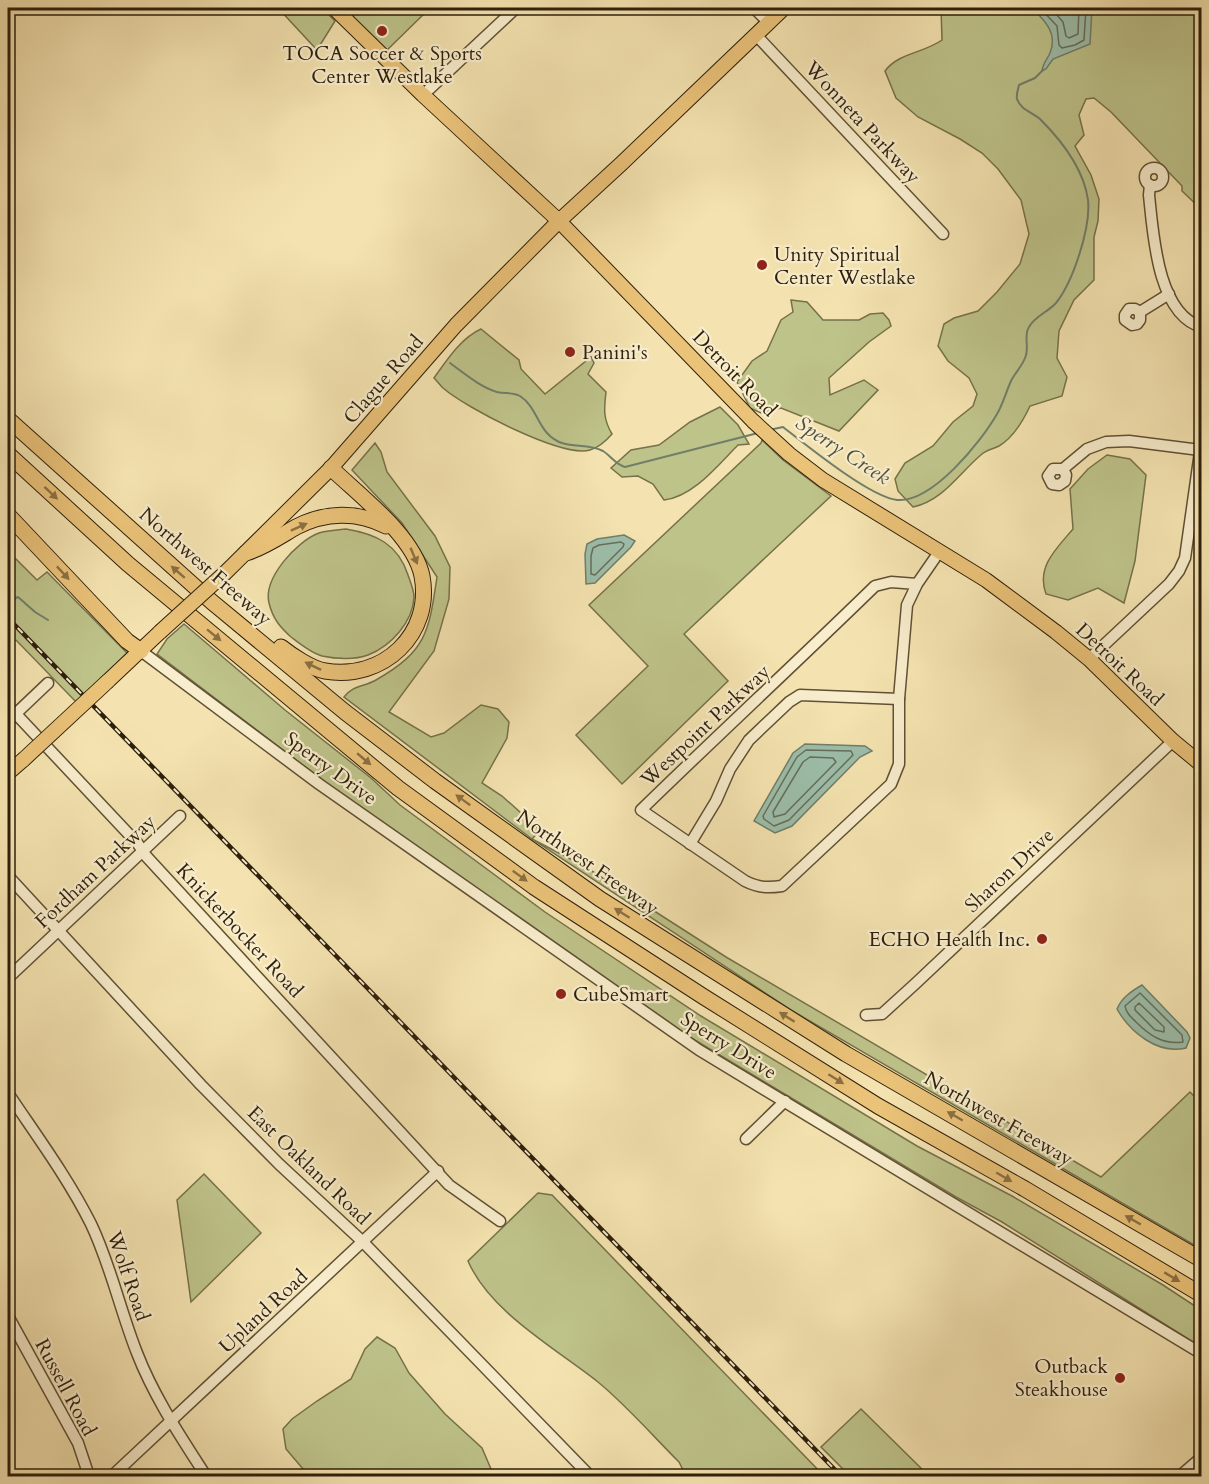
<svg xmlns="http://www.w3.org/2000/svg" width="1209" height="1484" viewBox="0 0 1209 1484" font-family="Cardo,serif">
	<style>
		.green { fill: #bec38a; stroke: #76714a; stroke-width: 1.5 }
		.water { fill: #9cbeaa; stroke: #707e6a; stroke-width: 1.5 }
		.lines { fill: none; stroke-linecap: round; stroke-linejoin: round }
		.shore { stroke: #656e5a; stroke-width: 1.5 }
		.stream { stroke: #707e6a; stroke-width: 2 }
		.minor-casing { stroke: #605034; stroke-width: 13 }
		.major-casing { stroke: #2e1f0b; stroke-width: 16 }
		.highway-casing { stroke: #2e1f0b; stroke-width: 17 }
		.minor { stroke: #f8edcc; stroke-width: 10 }
		.major { stroke: #eac278; stroke-width: 14 }
		.highway { stroke: #eac278; stroke-width: 15 }
		.rail-casing { stroke: #2e1f0b; stroke-width: 4.5 }
		.rail { stroke: #f8edcc; stroke-width: 2; stroke-dasharray: 7; stroke-linecap: butt }
		.major-bridge-casing { stroke: #2e1f0b; stroke-width: 16; stroke-linecap: butt }
		.major-bridge { stroke: #eac278; stroke-width: 14 }
		.oneway { fill: #8c7042 }
		.poi-dot { fill: #8f2418; stroke: #f8edcc; stroke-width: 2 }
		.labels { text-anchor: middle; stroke-width: 4.5; stroke-linejoin: round; paint-order: stroke }
		.poi-label { font-size: 20px; fill: #2e1f0b; stroke: #f8edcc; text-anchor: start }
		.street-label { font-size: 20px; fill: #2e1f0b; stroke: #f8edcc }
		.water-label { font-size: 21px; font-style: italic; fill: #4f4f3b; stroke: #f8edcc }
	</style>
	<rect width="100%" height="100%" fill="#f4e3b0"/>
	<filter id="stains"><feTurbulence type="fractalNoise" baseFrequency=".00333" numOctaves="4"/><feColorMatrix values="0 0 0 0 .2 0 0 0 0 .09 0 0 0 0 .02 0 0 0 .5 -.17"/></filter>
	<radialGradient id="worn" r=".72"><stop offset=".6" stop-color="#630" stop-opacity="0"/><stop offset="1" stop-color="#630" stop-opacity=".3"/></radialGradient>
	<g class="green">
		<polygon points="278,8 322,8 335,21 317,50"/>
		<polygon points="334,8 430,8 382,55"/>
		<path d="M941,8H1201V209L1182,191V186L1111,112L1094,98L1086,99L1079,115L1084,135L1075,146L1091,175L1099,199L1098,221L1094,237V280L1074,300L1059,331L1057,358L1067,377L1062,396L1030,406C1023,421 1013,438 999,446C993,449 987,450 982,454C960,472 943,501 913,507L898,491L895,479L905,463L933,446L953,422L973,406L977,394L969,378L948,361L938,346L944,324L954,318L978,311L997,292L1020,264L1029,234L1021,200L998,169L982,153L960,139L918,117L896,98L885,71C898,53 924,53 942,40Z"/>
		<polygon points="791,300 807,302 823,320 859,320 870,314 883,313 889,320 891,326 869,342 829,378 830,395 864,380 878,390 839,431 781,408 761,413 750,408 737,382 752,361 767,351 781,320 793,312"/>
		<path d="M481,329L519,360L521,369L545,394L591,357L594,363L588,374L606,392C604,409 603,419 612,434C606,441 600,447 590,450C562,458 466,408 443,388C440,385 437,381 434,378C447,360 461,338 481,329Z"/>
		<path d="M720,407L738,425L749,444L738,445C718,465 693,497 664,500L653,484L638,476L622,477L611,468L631,450L659,445L690,422Z"/>
		<polygon points="762,440 783,460 831,496 684,634 728,681 622,784 576,735 648,666 589,605 761,443"/>
		<path d="M375,443L381,452L387,472L435,536L450,567L449,599L434,651L389,712L431,737L444,733L481,705L498,709L509,722L507,738L482,783L502,796L540,830L532,839L584,866L726,957L1101,1177L1190,1092L1201,1103V1249L791,1010L532,839L344,697C353,685 364,687 376,680C427,651 429,631 437,577L402,523L352,470Z"/>
		<path d="M1107,455L1130,459L1146,475L1135,561L1124,603L1098,588L1068,600L1046,594C1036,567 1056,549 1073,529L1070,489L1088,469Z"/>
		<path d="M346,529C376,534 398,544 408,575C410,581 414,590 414,597C413,622 391,646 368,655C355,660 336,659 322,656C311,653 300,644 291,637C280,627 273,619 269,603C263,578 297,541 319,533C327,530 337,530 346,529Z"/>
		<polygon points="8,551 37,580 47,572 127,653 78,704 16,640 8,643"/>
		<polygon points="184,624 285,710 371,778 400,805 545,912 701,1016 917,1146 1012,1196 1163,1285 1201,1310 1201,1347 1002,1222 956,1197 693,1039 326,783 157,654 167,639"/>
		<polygon points="204,1174 261,1233 191,1302 177,1200"/>
		<path d="M538,1193L552,1195L824,1476H686L679,1462C654,1437 625,1404 598,1382C555,1348 490,1312 468,1261Z"/>
		<polygon points="377,1337 395,1348 409,1373 445,1414 482,1448 494,1476 309,1476 286,1449 283,1429 292,1419 317,1401 351,1379 365,1349"/>
		<polygon points="861,1409 929,1476 850,1476 821,1447"/>
	</g>
	<g class="water">
		<path d="M1032,8H1092L1090,44L1053,59L1046,69L1042,71C1043,63 1047,60 1050,53C1058,33 1045,21 1032,8Z"/>
		<polygon points="624,535 635,541 631,547 595,583 586,584 585,554 587,544 597,539"/>
		<polygon points="805,744 865,746 872,751 860,757 792,826 775,833 754,821 793,753"/>
		<path d="M1142,985L1187,1032L1190,1038L1186,1048C1158,1055 1130,1032 1117,1009C1122,997 1132,991 1142,985Z"/>
	</g>
	<g class="lines">
		<g class="shore">
			<polyline points="1040,8 1057,26 1059,45 1062,48 1075,45 1084,40 1086,8"/>
			<polyline points="1051,8 1063,22 1066,36 1069,38 1078,34 1079,8"/>
			<polygon points="621,542 624,544 623,547 595,575 591,574 591,556 593,548 599,545"/>
			<polygon points="806,750 851,751 853,755 789,820 774,826 764,819 763,816 797,757"/>
			<polygon points="810,757 833,758 836,762 785,814 774,817 773,812 803,762"/>
			<path d="M1140,993L1182,1035L1183,1042C1163,1045 1149,1035 1136,1022C1131,1017 1126,1013 1125,1006Z"/>
			<polygon points="1139,1003 1164,1027 1164,1032 1155,1030 1135,1010 1135,1007"/>
		</g>
		<g class="stream">
			<path d="M450,363C464,373 480,387 497,392C505,394 514,392 520,396C534,405 537,422 547,433C564,452 584,441 603,451C611,456 615,464 625,467L758,433"/>
			<path d="M769,430L783,427C806,445 870,497 897,500C932,503 981,442 997,414C1003,404 1006,392 1011,381C1015,373 1022,366 1025,358C1030,348 1023,336 1029,327C1035,316 1048,312 1056,303C1073,282 1091,227 1088,200C1084,170 1061,140 1040,119C1032,112 1021,110 1017,99C1016,94 1018,90 1019,85L1035,78L1043,70"/>
			<polyline points="12,600 18,597 35,612 48,620"/>
			<polyline points="1081,1476 1082,1475"/>
		</g>
		<defs>
			<g id="minor">
				<polyline points="754,8 769,23"/>
				<polyline points="756,35 943,234"/>
				<polyline points="423,95 516,8"/>
				<circle cx="1154" cy="177" r="9"/>
				<path d="M1150,185L1149,195C1153,232 1157,315 1202,327"/>
				<polyline points="1140,312 1140,320 1137,324 1132,325 1125,320 1125,315 1129,309 1135,309 1140,312 1169,294"/>
				<polyline points="1063,469 1066,475 1065,481 1059,485 1052,484 1048,476 1053,469 1063,469 1087,449 1106,442 1129,441 1200,450"/>
				<path d="M917,584L891,582L875,586C798,661 718,735 641,810L745,881C759,888 768,888 782,886L891,784L899,764V699L907,605L917,584L939,552"/>
				<polyline points="141,651 319,784 699,1050 1202,1354"/>
				<polyline points="1089,659 1169,584 1179,571 1185,558 1202,438"/>
				<polyline points="16,714 138,844 146,856 449,1185 500,1221"/>
				<polyline points="8,721 48,683"/>
				<polyline points="690,844 716,801 730,769 749,740 789,702 800,695 899,699"/>
				<polyline points="8,876 201,1085 279,1164 363,1242 590,1476"/>
				<polyline points="8,978 180,816"/>
				<polyline points="866,1015 882,1014 915,984 1173,741"/>
				<path d="M8,1093C36,1135 68,1178 91,1224C111,1266 120,1310 137,1353C154,1397 181,1437 206,1476"/>
				<polyline points="746,1139 785,1101"/>
				<polyline points="8,1316 78,1443 89,1476"/>
				<polyline points="112,1476 438,1171"/>
				<polyline points="1180,1476 1202,1457"/>
			</g>
			<g id="major">
				<polyline points="334,8 423,95 559,221 753,421 789,454 823,480 986,580 1056,632 1089,659 1173,741 1202,765"/>
				<polyline points="225,573 331,468 456,325 559,221 621,164 784,8"/>
				<polyline points="108,681 160,632"/>
				<polyline points="8,773 23,760"/>
			</g>
			<g id="highway">
				<polyline points="8,419 212,602 345,712 435,781 600,899 846,1054 1202,1260"/>
				<polyline points="8,454 128,564 398,788 534,887 704,997 878,1106 1025,1189 1202,1295"/>
				<polyline points="8,515 127,641 141,651"/>
				<path d="M246,553C265,547 279,537 296,527C325,512 357,511 386,526"/>
				<path d="M281,647C291,655 312,669 325,671C383,681 433,634 422,576C414,536 360,496 331,468"/>
			</g>
		</defs>
		<use href="#minor" class="minor-casing"/>
		<use href="#major" class="major-casing"/>
		<use href="#highway" class="highway-casing"/>
		<use href="#minor" class="minor"/>
		<use href="#major" class="major"/>
		<use href="#highway" class="highway"/>
		<defs>
			<polyline id="rail" points="8,618 841,1476"/>
		</defs>
		<use href="#rail" class="rail-casing"/>
		<use href="#rail" class="rail"/>
		<defs>
			<g id="major-bridge">
				<polyline points="160,632 225,573"/>
				<polyline points="23,760 108,681"/>
			</g>
		</defs>
		<use href="#major-bridge" class="major-bridge-casing"/>
		<use href="#major-bridge" class="major-bridge"/>
	</g>
	<defs><path id="oneway-solid" d="M-6-.8H1V-3.2L6.5 0L1 3.2V.8H-6Z" transform="scale(1.5)"/></defs>
	<g class="oneway">
		<use href="#oneway-solid" transform="translate(51 493) rotate(43)"/>
		<use href="#oneway-solid" transform="translate(299 527) rotate(-24)"/>
		<use href="#oneway-solid" transform="translate(414 556) rotate(67)"/>
		<use href="#oneway-solid" transform="translate(178 572) rotate(-139)"/>
		<use href="#oneway-solid" transform="translate(63 573) rotate(47)"/>
		<use href="#oneway-solid" transform="translate(214 635) rotate(39)"/>
		<use href="#oneway-solid" transform="translate(313 666) rotate(-154)"/>
		<use href="#oneway-solid" transform="translate(364 759) rotate(40)"/>
		<use href="#oneway-solid" transform="translate(463 800) rotate(-144)"/>
		<use href="#oneway-solid" transform="translate(520 876) rotate(36)"/>
		<use href="#oneway-solid" transform="translate(622 913) rotate(-148)"/>
		<use href="#oneway-solid" transform="translate(787 1017) rotate(-148)"/>
		<use href="#oneway-solid" transform="translate(836 1079) rotate(32)"/>
		<use href="#oneway-solid" transform="translate(955 1116) rotate(-150)"/>
		<use href="#oneway-solid" transform="translate(1004 1177) rotate(30)"/>
		<use href="#oneway-solid" transform="translate(1133 1220) rotate(-150)"/>
		<use href="#oneway-solid" transform="translate(1172 1277) rotate(31)"/>
	</g>
	<g class="poi-dot">
		<circle cx="382" cy="31" r="6"/>
		<circle cx="762" cy="265" r="6"/>
		<circle cx="570" cy="352" r="6"/>
		<circle cx="1042" cy="939" r="6"/>
		<circle cx="561" cy="994" r="6"/>
		<circle cx="1120" cy="1378" r="6"/>
	</g>
	<g class="labels">
		<g class="poi-label">
			<text x="382" y="60" text-anchor="middle">TOCA Soccer &amp; Sports<tspan x="382" dy="23">Center Westlake</tspan></text>
			<text x="774" y="261">Unity Spiritual<tspan x="774" dy="23">Center Westlake</tspan></text>
			<text x="582" y="359">Panini's</text>
			<text x="1030" y="946" text-anchor="end">ECHO Health Inc.</text>
			<text x="573" y="1001">CubeSmart</text>
			<text x="1108" y="1373" text-anchor="end">Outback<tspan x="1108" dy="23">Steakhouse</tspan></text>
		</g>
		<g class="street-label">
			<text transform="translate(863 122) rotate(47)" y="7">Wonneta Parkway</text>
			<text transform="translate(735 373) rotate(46)" y="7">Detroit Road</text>
			<text transform="translate(383 379) rotate(-49)" y="7">Clague Road</text>
			<text transform="translate(206 566) rotate(41)" y="7">Northwest Freeway</text>
			<text transform="translate(1120 664) rotate(43)" y="7">Detroit Road</text>
			<text transform="translate(705 725) rotate(-43)" y="7">Westpoint Parkway</text>
			<text transform="translate(331 768) rotate(36)" y="7">Sperry Drive</text>
			<text transform="translate(588 862) rotate(35)" y="7">Northwest Freeway</text>
			<text transform="translate(1009 870) rotate(-43)" y="7">Sharon Drive</text>
			<text transform="translate(95 871) rotate(-43)" y="7">Fordham Parkway</text>
			<text transform="translate(240 930) rotate(47)" y="7">Knickerbocker Road</text>
			<text transform="translate(729 1045) rotate(32)" y="7">Sperry Drive</text>
			<text transform="translate(999 1118) rotate(30)" y="7">Northwest Freeway</text>
			<text transform="translate(309 1165) rotate(44)" y="7">East Oakland Road</text>
			<text transform="translate(129 1276) rotate(71)" y="7">Wolf Road</text>
			<text transform="translate(263 1311) rotate(-43)" y="7">Upland Road</text>
			<text transform="translate(66 1387) rotate(62)" y="7">Russell Road</text>
		</g>
		<g class="water-label">
			<text transform="translate(843 450) rotate(33)" y="7">Sperry Creek</text>
		</g>
	</g>
	<rect width="1209" height="1484" fill="none" stroke="#f4e3b0" stroke-width="30"/>
	<rect x="9" y="9" width="1191" height="1466" fill="none" stroke="#2e1f0b" stroke-width="3"/>
	<rect x="15" y="15" width="1179" height="1454" fill="none" stroke="#2e1f0b" stroke-width="1.5"/>
	<rect width="100%" height="100%" filter="url(#stains)"/>
	<rect width="100%" height="100%" fill="url(#worn)"/>
</svg>
